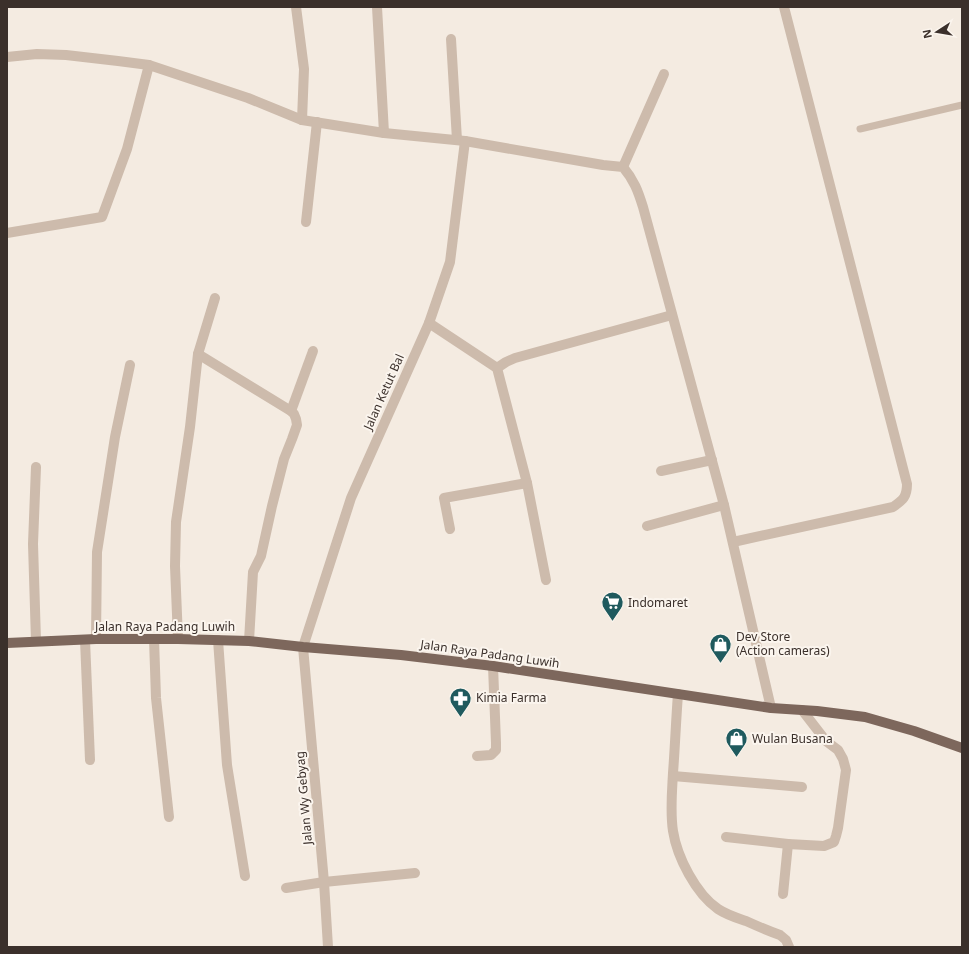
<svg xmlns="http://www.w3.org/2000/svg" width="969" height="954" viewBox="0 0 969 954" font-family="'Noto Sans',sans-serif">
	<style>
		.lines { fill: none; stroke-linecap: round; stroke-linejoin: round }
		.service { stroke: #cdbbac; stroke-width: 7 }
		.minor { stroke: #cdbbac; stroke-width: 10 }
		.tertiary { stroke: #cdbbac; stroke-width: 10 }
		.primary { stroke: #7d675c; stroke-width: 10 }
		.labels { text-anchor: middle; stroke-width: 4; stroke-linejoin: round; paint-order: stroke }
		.street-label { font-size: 12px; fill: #3b302b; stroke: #fbf5ee }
		.poi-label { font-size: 12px; fill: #3b302b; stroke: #fbf5ee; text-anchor: start }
	</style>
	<rect width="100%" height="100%" fill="#f4ebe1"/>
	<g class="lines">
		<polyline class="service" points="860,129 962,105"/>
		<g class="minor">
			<polyline points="296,7 304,69 302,120"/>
			<polyline points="377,7 384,133"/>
			<polyline points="451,39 457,140"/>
			<path d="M7,57L37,54L66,55L118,61L149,65L248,98L302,120L384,133L465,141L603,165L623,167C634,180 638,191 643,207L724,505L771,708"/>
			<polyline points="623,167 664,74"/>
			<polyline points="306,222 317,122"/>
			<polyline points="7,233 102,217 127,149 149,65"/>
			<polyline points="429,323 497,368 527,483 546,580"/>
			<polyline points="198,354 291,411 294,414 296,419 297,425 292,439 284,459 272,506 261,556 253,572 249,641"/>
			<polyline points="497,368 506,362 515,358 672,315"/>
			<polyline points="291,411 313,351"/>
			<polyline points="661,471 712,460"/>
			<polyline points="647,526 724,505"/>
			<polyline points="450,529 444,498 527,483"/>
			<path d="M733,542L893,507C903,500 907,497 907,484L784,7"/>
			<polyline points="96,639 97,552 115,437 130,365"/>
			<polyline points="154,639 156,698 169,817"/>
			<polyline points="178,639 175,566 176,522 190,427 198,354 215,298"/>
			<polyline points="85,640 90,760"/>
			<polyline points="218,640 227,765 245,876"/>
			<polyline points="36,641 33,544 36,467"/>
			<polyline points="303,647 351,498 429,323 450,262 465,141"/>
			<path d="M678,694C676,720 675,747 673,773C672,792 670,812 673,831C677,857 696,894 718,909C727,915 737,918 746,921C757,926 769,931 780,935L786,940L789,947"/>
			<polyline points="477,756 491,755 496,750 496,743 493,666"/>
			<polyline points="673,776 802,787"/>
			<polyline points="726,837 788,844 783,894"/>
			<polyline points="788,844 824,846 834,842 836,836 838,828 846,770 843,759 838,750 826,741 802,710"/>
			<polyline points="286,888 324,882 415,873"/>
		</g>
		<polyline class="tertiary" points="303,647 324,882 328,947"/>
		<polyline class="primary" points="7,643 96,639 178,639 249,641 303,647 401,655 493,666 771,708 817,711 865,717 914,731 962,748"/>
	</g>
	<defs>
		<symbol id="supermarket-pin" viewBox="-11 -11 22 30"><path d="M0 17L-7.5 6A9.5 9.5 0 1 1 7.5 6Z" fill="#1f5a5e" stroke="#fbf5ee"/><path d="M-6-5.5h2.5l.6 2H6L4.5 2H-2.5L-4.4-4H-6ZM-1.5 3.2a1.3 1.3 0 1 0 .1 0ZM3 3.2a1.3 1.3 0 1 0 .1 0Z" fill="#fff"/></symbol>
		<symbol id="shop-pin" viewBox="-11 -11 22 30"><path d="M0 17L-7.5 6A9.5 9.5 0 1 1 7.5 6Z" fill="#1f5a5e" stroke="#fbf5ee"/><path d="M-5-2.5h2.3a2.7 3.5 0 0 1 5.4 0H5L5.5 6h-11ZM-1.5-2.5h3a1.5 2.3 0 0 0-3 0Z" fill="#fff"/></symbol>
		<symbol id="pharmacy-pin" viewBox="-11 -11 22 30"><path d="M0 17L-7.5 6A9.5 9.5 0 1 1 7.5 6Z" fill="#1f5a5e" stroke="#fbf5ee"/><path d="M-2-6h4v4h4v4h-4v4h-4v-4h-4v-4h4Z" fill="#fff"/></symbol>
	</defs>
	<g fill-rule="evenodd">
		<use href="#supermarket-pin" x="600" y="590" width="25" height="34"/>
		<use href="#shop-pin" x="708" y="632" width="25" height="34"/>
		<use href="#pharmacy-pin" x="448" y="686" width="25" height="34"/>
		<use href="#shop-pin" x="724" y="726" width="25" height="34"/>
	</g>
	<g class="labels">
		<g class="street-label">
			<text transform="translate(384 392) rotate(-66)" y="4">Jalan Ketut Bal</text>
			<text x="165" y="631">Jalan Raya Padang Luwih</text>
			<text transform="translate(490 654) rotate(8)" y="4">Jalan Raya Padang Luwih</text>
			<text transform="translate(304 798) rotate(-95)" y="4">Jalan Wy Gebyag</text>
		</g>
		<g class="poi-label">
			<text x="628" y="607">Indomaret</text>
			<text x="736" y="641">Dev Store<tspan x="736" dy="14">(Action cameras)</tspan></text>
			<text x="476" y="702">Kimia Farma</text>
			<text x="752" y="743">Wulan Busana</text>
		</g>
	</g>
	<rect width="969" height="954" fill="none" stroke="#3b302b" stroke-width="16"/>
	<g transform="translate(937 32) rotate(258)" stroke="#fbf5ee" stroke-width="3" paint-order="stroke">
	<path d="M0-3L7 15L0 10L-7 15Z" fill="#3b302b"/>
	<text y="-6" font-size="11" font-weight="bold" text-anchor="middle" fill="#3b302b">N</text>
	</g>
</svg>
